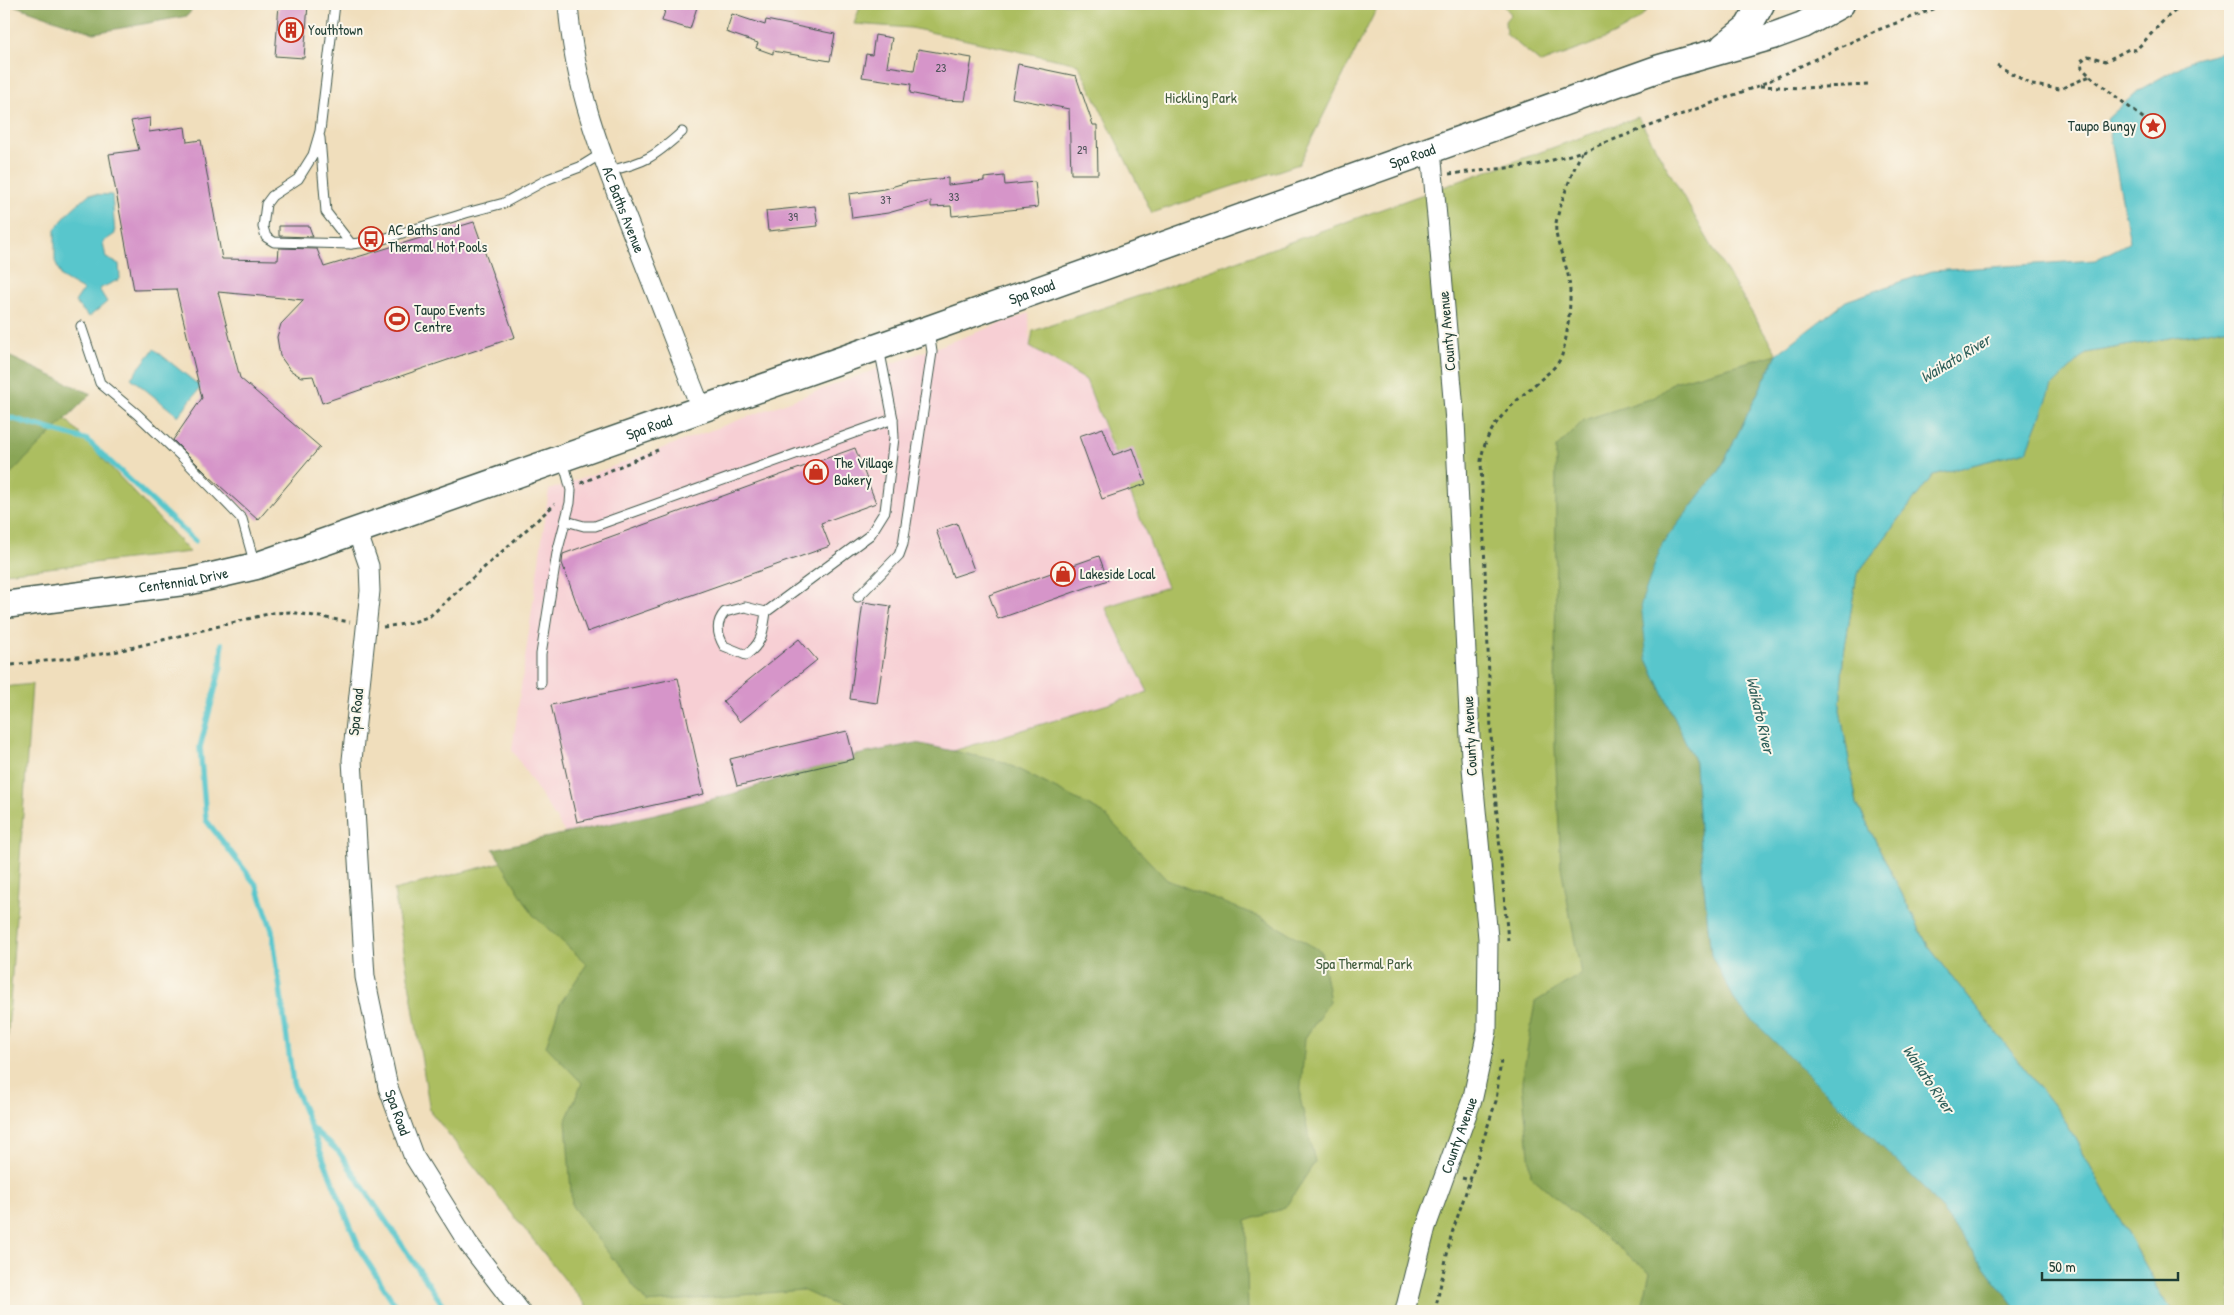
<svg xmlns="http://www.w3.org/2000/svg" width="2234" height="1315" viewBox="0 0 2234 1315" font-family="'Patrick Hand',sans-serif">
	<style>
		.built { fill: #f7cfd4 }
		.green { fill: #acbe61; stroke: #667e4a }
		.forest { fill: #89a557; stroke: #547146 }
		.water { fill: #59c6cc; stroke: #3c8280 }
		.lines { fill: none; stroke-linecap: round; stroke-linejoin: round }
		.stream { stroke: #59c6cc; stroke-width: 5.5 }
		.building { fill: #d695c9 }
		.service-casing { stroke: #3e5548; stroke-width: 11 }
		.minor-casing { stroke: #3e5548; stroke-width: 21 }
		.secondary-casing { stroke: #3e5548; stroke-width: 29 }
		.path { stroke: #3e5548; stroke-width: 3; stroke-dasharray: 4 4; stroke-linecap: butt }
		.service { stroke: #fff; stroke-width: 9 }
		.minor { stroke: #fff; stroke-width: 19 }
		.secondary { stroke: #fff; stroke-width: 26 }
		.labels { text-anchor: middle; stroke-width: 4; stroke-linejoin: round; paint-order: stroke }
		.number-label { font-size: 12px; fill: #4d5359 }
		.poi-label { font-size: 15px; fill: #1f3d34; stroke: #fbf7ec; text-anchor: start }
		.park-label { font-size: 15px; fill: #425d3f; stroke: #fbf7ec }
		.street-label { font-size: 15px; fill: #1f3d34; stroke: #fbf7ec }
		.water-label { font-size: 16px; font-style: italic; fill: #2e5f5a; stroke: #fbf7ec }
	</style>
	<rect width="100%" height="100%" fill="#fbf7ec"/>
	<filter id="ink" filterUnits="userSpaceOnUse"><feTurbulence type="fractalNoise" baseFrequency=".02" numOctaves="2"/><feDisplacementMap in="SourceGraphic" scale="10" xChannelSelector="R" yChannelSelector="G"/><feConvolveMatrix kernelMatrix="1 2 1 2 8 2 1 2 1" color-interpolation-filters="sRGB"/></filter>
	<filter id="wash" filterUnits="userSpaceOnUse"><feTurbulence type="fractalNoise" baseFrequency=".0096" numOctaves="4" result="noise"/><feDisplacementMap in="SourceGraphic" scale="20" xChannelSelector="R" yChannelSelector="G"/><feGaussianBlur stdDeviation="1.12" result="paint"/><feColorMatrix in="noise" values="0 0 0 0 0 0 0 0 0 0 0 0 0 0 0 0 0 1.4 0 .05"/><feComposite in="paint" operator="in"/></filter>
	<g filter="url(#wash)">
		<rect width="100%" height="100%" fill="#f0debc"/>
		<polygon class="built" points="1029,313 1030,347 1086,380 1167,588 1105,607 1149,692 864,778 572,844 512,750 549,490"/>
		<g class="green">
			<polygon points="861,4 1379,4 1299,164 1152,213 1078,64 911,28 854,24"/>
			<path d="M1513,4H1649C1642,32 1567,52 1541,63L1506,34L1505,21L1511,14L1505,7Z"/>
			<polygon points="1638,117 1719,259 1777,354 1720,470 1700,846 2018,1311 590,1311 430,1111 394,890 572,844 864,778 1148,692 1105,607 1167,587 1086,380 1030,347 1033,331 1151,292"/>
			<polygon points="2230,327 2230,1311 2171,1311 2064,1119 1928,946 1857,804 1840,710 1843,659 1857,574 1933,475 2027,451 2052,385 2086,353"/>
			<polygon points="4,353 190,552 4,573"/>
			<polygon points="32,684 4,1090 4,687"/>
		</g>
		<g class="forest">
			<polygon points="10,4 197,4 187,16 94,33"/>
			<polygon points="4,354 91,394 4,480"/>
			<polygon points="1777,354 1720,470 1662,544 1647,659 1695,762 1700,846 1711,955 1927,1191 2018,1311 1641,1311 1650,1272 1569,1209 1531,1176 1522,1081 1535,1002 1581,974 1561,867 1555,747 1556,448 1584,420 1655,397 1674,382"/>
			<polygon points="916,743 1004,762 1103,813 1167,880 1260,917 1321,951 1330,1001 1305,1038 1300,1098 1315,1162 1285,1208 1246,1221 1248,1311 848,1311 802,1290 647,1303 572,1206 566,1120 582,1083 546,1046 560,1004 587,964 533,915 493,849 655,814 732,794 847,757"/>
		</g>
		<g class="water">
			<polygon points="2230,50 2230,327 2086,353 2052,386 2027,451 1933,475 1857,574 1843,659 1840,710 1857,804 1928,946 2064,1119 2171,1311 2018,1311 1927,1191 1738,1006 1711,955 1700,846 1695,762 1647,659 1641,603 1662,544 1720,470 1777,354 1846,301 1932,271 2095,260 2130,242 2107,119 2139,90 2194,59"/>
			<polygon points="89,194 112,195 115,234 103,242 106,258 119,264 120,279 99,289 107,302 89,317 75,302 83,290 62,278 55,261 55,229 70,211"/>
			<polygon points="154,349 201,387 178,416 131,378"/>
		</g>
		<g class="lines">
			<g class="stream">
				<polyline points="4,416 87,440 195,541"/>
				<polyline points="222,644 221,666 200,747 206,820 257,886 272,930 293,1083 360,1250 399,1311"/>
				<polyline points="312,1128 339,1152 447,1311"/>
			</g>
		</g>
		<g id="blocks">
			<g class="building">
				<polygon points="279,4 308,4 304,58 275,56"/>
				<polygon points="667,4 698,4 690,29 662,21"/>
				<polygon points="732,14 765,25 766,20 835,34 830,61 773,51 773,54 756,48 758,43 726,32"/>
				<polygon points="875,35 892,38 887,66 914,70 918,49 972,58 965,101 942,100 910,93 911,84 862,77 866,54 872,55"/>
				<polygon points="1018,64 1076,76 1093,125 1097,125 1098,174 1071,174 1069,109 1012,98"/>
				<polygon points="150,118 149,132 185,127 187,142 201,140 222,259 278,260 279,248 317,249 324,267 474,222 515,337 322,403 313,376 301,377 290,370 280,356 277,337 281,324 304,300 218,292 240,378 320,447 258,520 210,477 173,440 202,398 176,289 134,290 109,154 139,150 131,121"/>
				<polygon points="1004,176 1005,185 1035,182 1038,207 952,216 951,206 931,207 931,201 888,213 852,218 849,194 884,189 908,182 948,178 948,185 984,181 984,178"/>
				<polygon points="815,206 818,226 768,231 766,211"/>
				<polygon points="279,226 309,226 313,237 279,236"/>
				<polygon points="1103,428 1113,455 1133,448 1146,484 1102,499 1079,436"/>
				<polygon points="855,448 876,503 821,523 830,546 587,632 562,563 563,554"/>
				<polygon points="957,523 974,570 953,577 936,530"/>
				<polygon points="1099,556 1108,580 998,619 989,595"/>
				<polygon points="863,602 891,606 877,703 850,699"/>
				<polygon points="799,639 817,660 740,722 723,701"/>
				<polygon points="678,678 704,794 577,822 551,705"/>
				<polygon points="847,731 854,759 737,786 730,759"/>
			</g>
		</g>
	</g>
	<g filter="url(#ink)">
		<use href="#blocks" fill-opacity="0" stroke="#3e5548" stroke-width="1"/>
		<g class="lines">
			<defs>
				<g id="service">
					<polyline points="335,4 320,131 313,155 298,179 272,196 266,204 263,227 266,237 274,242 351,244 377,241 466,213 504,203 548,179 580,167 601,154"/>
					<polyline points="320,138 326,212 351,244"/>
					<path d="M608,171C645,163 654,157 682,132"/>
					<polyline points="81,326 100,383 137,414 182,457 242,519 255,565"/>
					<polyline points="566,521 584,526 595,526 893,419"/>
					<polyline points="858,597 899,555 903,544 932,352 929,332"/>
					<path d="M766,612L745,607L725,612C715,623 717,634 724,646L746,655C763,643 763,631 766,612L870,535L885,511L894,438L893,419L879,348"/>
					<polyline points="541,683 541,654 557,553 570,503 571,490 563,460"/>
				</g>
				<g id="minor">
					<path id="s1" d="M568,4C574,89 603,159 634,237C657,294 678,351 701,408"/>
					<path id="s2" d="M357,531L369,566L370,591L352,760L365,977L388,1087L413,1155L468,1243L520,1311"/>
					<path id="s3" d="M1405,1311L1426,1227L1473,1097L1487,1031L1488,938L1471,757L1455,421L1432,161L1427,149"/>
				</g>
				<g id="secondary">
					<polyline points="1724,46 1748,27 1761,4"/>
					<path id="s4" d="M4,605L191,581L256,566L929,329L1660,68L1773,36L1803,25L1841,4"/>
				</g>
			</defs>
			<use href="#service" class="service-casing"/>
			<use href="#minor" class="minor-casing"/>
			<use href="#secondary" class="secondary-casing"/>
			<g class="path">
				<polyline points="1997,65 2032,85 2060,89 2090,76 2082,68 2081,61 2088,56 2106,61 2129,49 2136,50 2166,18 2184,4"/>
				<polyline points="2090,76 2153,126"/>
				<polyline points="1760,86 1800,88 1869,85"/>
				<polyline points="1449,174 1536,165 1583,151 1758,86 1875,31 1947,4"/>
				<polyline points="581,483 658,450"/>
				<polyline points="383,627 411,623 430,616 555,504"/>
				<polyline points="4,666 110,653 272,613 290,612 350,622"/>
				<path d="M1508,941L1492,758L1481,461C1485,425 1515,402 1540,380C1548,373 1559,365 1562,355C1568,334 1573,295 1568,275C1565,259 1554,240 1556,223C1559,206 1574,167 1582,152"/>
				<polyline points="1462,1178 1470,1180 1496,1101 1501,1060"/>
				<polyline points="1435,1311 1451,1236 1470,1180"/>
			</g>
			<use href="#service" class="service"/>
			<use href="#minor" class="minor"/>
			<use href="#secondary" class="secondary"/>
		</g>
	</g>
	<defs>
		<symbol id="building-ring" viewBox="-11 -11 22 22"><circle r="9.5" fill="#fbf7ec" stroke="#c8321e" stroke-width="1.5"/><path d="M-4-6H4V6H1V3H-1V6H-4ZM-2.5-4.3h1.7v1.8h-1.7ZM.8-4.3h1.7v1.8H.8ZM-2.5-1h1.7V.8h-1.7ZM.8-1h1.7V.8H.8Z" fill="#c8321e"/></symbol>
		<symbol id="sight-ring" viewBox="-11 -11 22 22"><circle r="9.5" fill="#fbf7ec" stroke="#c8321e" stroke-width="1.5"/><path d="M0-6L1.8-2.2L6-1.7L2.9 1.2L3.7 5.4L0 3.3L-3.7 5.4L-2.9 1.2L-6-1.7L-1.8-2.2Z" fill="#c8321e"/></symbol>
		<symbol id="bus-ring" viewBox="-11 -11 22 22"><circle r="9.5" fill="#fbf7ec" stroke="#c8321e" stroke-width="1.5"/><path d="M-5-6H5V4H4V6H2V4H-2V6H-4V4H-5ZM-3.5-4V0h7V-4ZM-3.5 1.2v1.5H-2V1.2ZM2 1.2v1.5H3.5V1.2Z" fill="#c8321e"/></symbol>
		<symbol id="stadium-ring" viewBox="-11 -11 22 22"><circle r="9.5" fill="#fbf7ec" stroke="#c8321e" stroke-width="1.5"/><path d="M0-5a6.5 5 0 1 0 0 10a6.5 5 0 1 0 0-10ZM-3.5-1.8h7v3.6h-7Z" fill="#c8321e"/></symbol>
		<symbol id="shop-ring" viewBox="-11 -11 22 22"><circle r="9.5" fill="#fbf7ec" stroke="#c8321e" stroke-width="1.5"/><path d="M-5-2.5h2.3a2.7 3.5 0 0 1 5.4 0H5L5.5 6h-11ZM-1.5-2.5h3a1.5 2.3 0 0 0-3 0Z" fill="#c8321e"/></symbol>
	</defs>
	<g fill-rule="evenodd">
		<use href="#building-ring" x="277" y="16" width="28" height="28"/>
		<use href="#sight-ring" x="2139" y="112" width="28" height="28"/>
		<use href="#bus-ring" x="357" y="225" width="28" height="28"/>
		<use href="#stadium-ring" x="383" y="305" width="28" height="28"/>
		<use href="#shop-ring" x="802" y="458" width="28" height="28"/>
		<use href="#shop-ring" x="1049" y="560" width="28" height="28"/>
	</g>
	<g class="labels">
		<g class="number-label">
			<text x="941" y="72">23</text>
			<text x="1082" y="154">29</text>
			<text x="954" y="201">33</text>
			<text x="886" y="204">37</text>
			<text x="793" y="221">39</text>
		</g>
		<g class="poi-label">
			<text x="308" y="35">Youthtown</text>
			<text x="2136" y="131" text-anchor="end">Taupo Bungy</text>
			<text x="388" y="235">AC Baths and<tspan x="388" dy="17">Thermal Hot Pools</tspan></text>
			<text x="414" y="315">Taupo Events<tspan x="414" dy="17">Centre</tspan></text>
			<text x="834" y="468">The Village<tspan x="834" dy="17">Bakery</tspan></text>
			<text x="1080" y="579">Lakeside Local</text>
		</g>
		<g class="park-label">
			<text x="1201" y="103">Hickling Park</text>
			<text x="1364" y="969">Spa Thermal Park</text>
		</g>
		<g class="street-label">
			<text dy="5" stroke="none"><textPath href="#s4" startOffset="1482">Spa Road</textPath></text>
			<text dy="5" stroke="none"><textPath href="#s1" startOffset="214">AC Baths Avenue</textPath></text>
			<text dy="5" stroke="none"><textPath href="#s4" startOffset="1078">Spa Road</textPath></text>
			<text transform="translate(1447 331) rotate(-95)" y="5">County Avenue</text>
			<text dy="5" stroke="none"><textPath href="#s4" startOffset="672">Spa Road</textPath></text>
			<text dy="5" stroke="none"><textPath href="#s4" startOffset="181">Centennial Drive</textPath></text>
			<text transform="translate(356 712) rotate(-84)" y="5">Spa Road</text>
			<text transform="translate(1470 736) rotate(-93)" y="5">County Avenue</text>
			<text dy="5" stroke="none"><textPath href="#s2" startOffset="589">Spa Road</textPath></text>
			<text dy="5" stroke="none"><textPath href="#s3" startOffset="184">County Avenue</textPath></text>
		</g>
		<g class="water-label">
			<text transform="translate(1955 358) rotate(-31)" y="6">Waikato River</text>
			<text transform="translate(1761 715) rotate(77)" y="6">Waikato River</text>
			<text transform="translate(1929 1079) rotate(56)" y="6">Waikato River</text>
		</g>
	</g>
	<rect width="2234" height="1315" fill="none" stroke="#fbf7ec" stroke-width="20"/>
	<path d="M2042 1272v8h136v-8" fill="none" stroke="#1f3d34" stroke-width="2.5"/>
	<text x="2049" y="1272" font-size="15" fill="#1f3d34" stroke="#fbf7ec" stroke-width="4" paint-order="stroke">50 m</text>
</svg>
